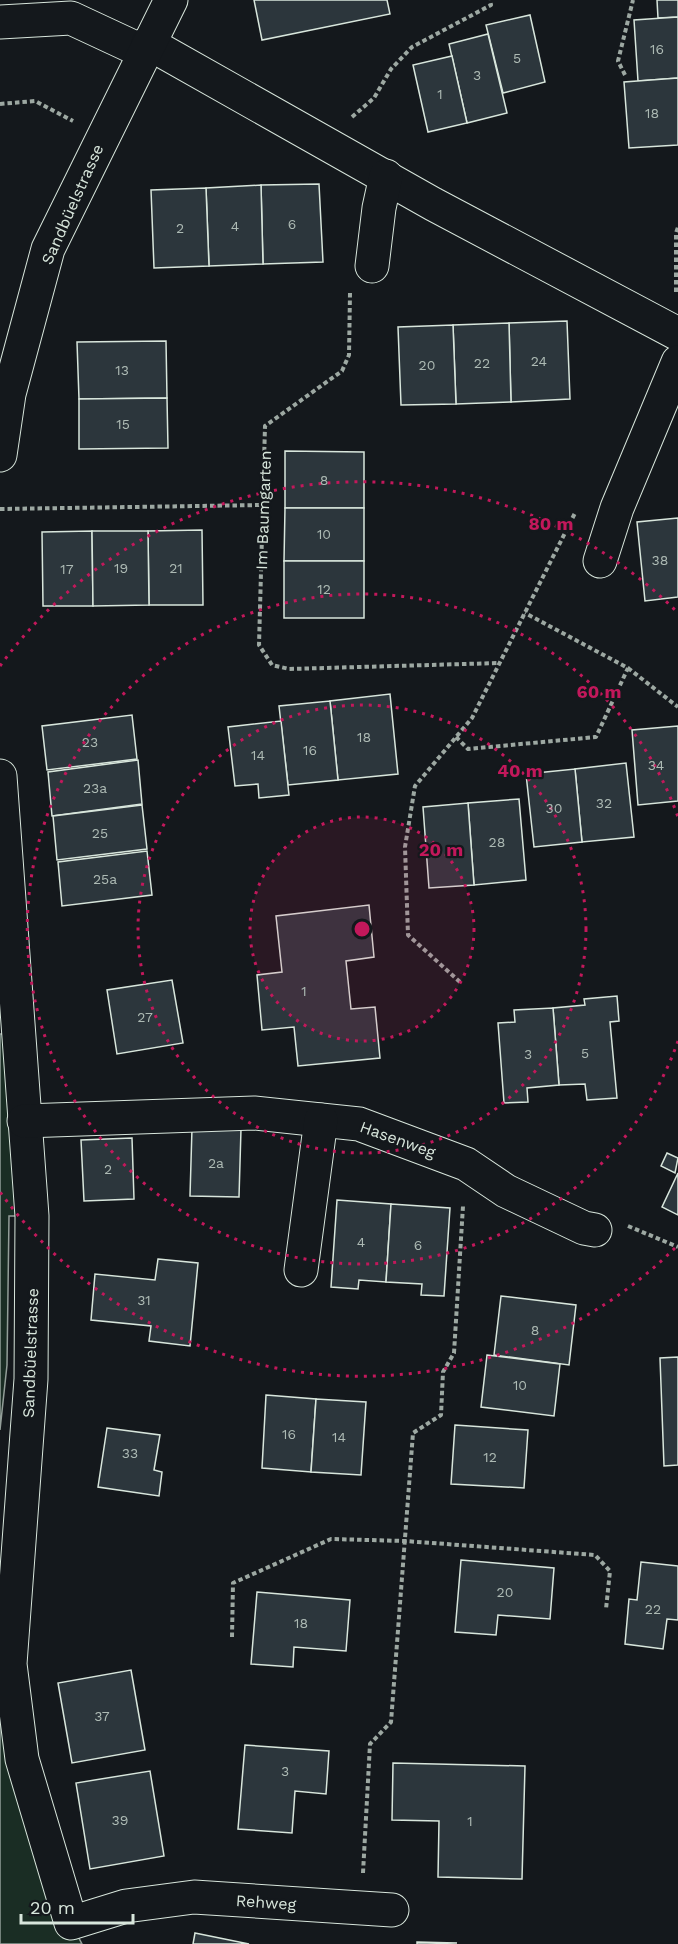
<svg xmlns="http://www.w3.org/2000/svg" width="678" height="1944" viewBox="0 0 678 1944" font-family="'Work Sans',sans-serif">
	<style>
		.green { fill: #1a2d24; stroke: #939e99; stroke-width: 1.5 }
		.building { fill: #2c363c; stroke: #d8e6dc; stroke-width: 1.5 }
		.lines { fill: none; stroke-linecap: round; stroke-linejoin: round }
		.minor-casing { stroke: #d8e6dc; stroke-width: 35 }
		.path { stroke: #9da8a2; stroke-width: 4; stroke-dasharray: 4.5 3; stroke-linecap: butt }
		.minor { stroke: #14181c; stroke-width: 33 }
		.ring { fill: none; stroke: #c2185b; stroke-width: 3; stroke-dasharray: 3 6 }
		.labels { text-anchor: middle; stroke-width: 4.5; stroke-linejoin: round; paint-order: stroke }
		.number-label { font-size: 14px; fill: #adbab4 }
		.street-label { font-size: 16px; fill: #d8e6dc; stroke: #14181c }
		.centre { fill: #c2185b; stroke: #14181c; stroke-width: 3 }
		.ring-label { font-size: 18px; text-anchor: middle; font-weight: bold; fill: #c2185b; stroke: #14181c; stroke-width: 4.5; stroke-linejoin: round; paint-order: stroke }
	</style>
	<rect width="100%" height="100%" fill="#14181c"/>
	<g class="green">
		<polygon points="17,1033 32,1216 9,1216 7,1365 0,1430 0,1034"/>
		<polygon points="0,1619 71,1923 82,1944 0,1944"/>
	</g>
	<g class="building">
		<polygon points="254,0 387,0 390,14 262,40"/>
		<polygon points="657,0 678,0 678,17 658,18"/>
		<polygon points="530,15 545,82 503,93 486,25"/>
		<polygon points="678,17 678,78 638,81 634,20"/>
		<polygon points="488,34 507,113 467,123 449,44"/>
		<polygon points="452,56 467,123 428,132 413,65"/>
		<polygon points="678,78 678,145 629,148 624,82"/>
		<polygon points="319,184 323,262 263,264 261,185"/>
		<polygon points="261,185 263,264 209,266 206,188"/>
		<polygon points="206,188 209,266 154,268 151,190"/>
		<polygon points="567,321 570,399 511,402 509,323"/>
		<polygon points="509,323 511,402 456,404 453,325"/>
		<polygon points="453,325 456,404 401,405 398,327"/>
		<polygon points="166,341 167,398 79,399 77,342"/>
		<polygon points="167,398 168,448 79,449 79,399"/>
		<polygon points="285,451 364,452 364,508 285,508"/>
		<polygon points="285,508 364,508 364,561 284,561"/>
		<polygon points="678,518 678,597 645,601 637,522"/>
		<polygon points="202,530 203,605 149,605 148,531"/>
		<polygon points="92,531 93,606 43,606 42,532"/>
		<polygon points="92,531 148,531 149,605 93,606"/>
		<rect x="284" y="561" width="80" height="57"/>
		<polygon points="390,694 398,774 338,780 330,701"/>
		<polygon points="330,701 338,780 288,785 279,706"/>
		<polygon points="132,715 137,759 47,770 42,726"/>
		<polygon points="281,721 289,795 259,798 258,784 235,786 228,727"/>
		<polygon points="678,726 678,801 638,805 632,730"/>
		<polygon points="138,760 142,804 52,816 48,772"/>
		<polygon points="626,763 634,837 582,842 575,769"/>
		<polygon points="575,769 582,842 534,847 526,774"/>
		<polygon points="519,799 526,880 474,885 468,803"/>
		<polygon points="468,803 474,885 429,888 423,807"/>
		<polygon points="142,805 147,849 57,860 53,816"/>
		<polygon points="147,851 152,895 62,906 58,862"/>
		<polygon points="369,905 374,957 346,961 351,1009 375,1007 380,1058 298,1066 294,1027 262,1030 257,975 282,972 276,916"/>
		<polygon points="172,980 183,1043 117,1054 107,990"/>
		<polygon points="617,996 619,1021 610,1022 617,1098 587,1100 585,1084 559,1085 553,1008 585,1005 584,999"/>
		<polygon points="553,1008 559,1085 527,1088 528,1102 504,1103 498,1023 515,1022 514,1010"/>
		<polygon points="192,1128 241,1129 239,1197 190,1196"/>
		<polygon points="132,1138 134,1199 84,1201 81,1140"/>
		<polygon points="667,1153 678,1158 675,1173 661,1166"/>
		<polygon points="678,1173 678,1215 662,1207"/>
		<polygon points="337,1200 391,1204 386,1282 359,1280 358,1289 331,1287"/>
		<polygon points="391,1204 450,1208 444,1296 421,1295 422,1284 386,1282"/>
		<polygon points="158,1259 198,1263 190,1346 149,1341 151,1326 91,1320 95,1274 155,1280"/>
		<polygon points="501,1296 576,1305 569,1365 494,1355"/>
		<polygon points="487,1355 560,1364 554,1416 481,1407"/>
		<polygon points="678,1357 678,1465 664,1466 660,1358"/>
		<polygon points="266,1395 316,1399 311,1472 262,1468"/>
		<polygon points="316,1399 366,1402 361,1475 311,1472"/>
		<polygon points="455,1425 528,1430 524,1488 451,1484"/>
		<polygon points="107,1428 160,1435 154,1470 162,1472 159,1496 98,1487"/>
		<polygon points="461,1560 554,1568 550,1619 498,1615 496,1635 455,1632"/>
		<polygon points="641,1562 678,1566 678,1620 667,1619 663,1649 625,1644 629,1599 637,1600"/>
		<polygon points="257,1592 350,1600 346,1651 294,1647 293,1667 251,1664"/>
		<polygon points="131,1670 145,1750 72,1763 58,1683"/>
		<polygon points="245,1745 329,1751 326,1794 295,1791 292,1833 238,1829"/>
		<polygon points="393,1763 525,1766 522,1879 438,1877 439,1821 392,1820"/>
		<polygon points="150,1771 164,1856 90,1869 76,1783"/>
		<polygon points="195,1933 249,1944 193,1944"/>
		<polygon points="417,1942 457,1943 417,1944"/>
	</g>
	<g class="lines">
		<defs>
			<g id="minor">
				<polyline points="0,22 71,18 144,52"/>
				<polyline points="148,43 433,204 678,334"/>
				<polyline points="372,266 379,208 386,176"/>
				<polyline points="0,455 9,394 48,249 171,0"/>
				<polyline points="600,561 617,508 678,362"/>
				<polyline points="0,776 32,1216 31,1379 10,1664 22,1759 71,1923 126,1906 194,1897 392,1910"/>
				<polyline points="24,1121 254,1113 359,1124 466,1164 506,1191 584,1228 595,1230"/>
				<polyline points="301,1270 321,1120"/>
			</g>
		</defs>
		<use href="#minor" class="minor-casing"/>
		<g class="path">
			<polyline points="625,75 618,61 633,0"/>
			<polyline points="0,104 35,101 73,121"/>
			<polyline points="352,117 374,98 391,69 412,47 491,5 490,0"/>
			<polyline points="676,292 676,233 678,227"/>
			<polyline points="350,293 349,355 342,371 265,426 259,645 272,665 289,669 499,663"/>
			<polyline points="0,509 263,505"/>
			<polyline points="628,668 678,707"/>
			<polyline points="456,737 468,749 596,737 628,668 525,613"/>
			<polyline points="460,982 408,935 405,847 415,786 472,718 575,513"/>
			<polyline points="628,1226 678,1247"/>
			<polyline points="232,1637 233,1583 331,1539 405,1541 595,1555 610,1571 606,1609"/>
			<polyline points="363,1873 370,1744 391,1722 413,1433 441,1415 443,1372 454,1353 463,1206"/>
		</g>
		<use href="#minor" class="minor"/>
	</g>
	<circle cx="362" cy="929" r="112" fill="#c2185b" fill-opacity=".12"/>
	<g class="ring">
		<circle cx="362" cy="929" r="112"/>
		<circle cx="362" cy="929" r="224"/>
		<path d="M678 1041A335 335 0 1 1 678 817"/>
		<path d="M675 1248A447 447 0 0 1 0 1192M0 666A447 447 0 0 1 675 610"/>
	</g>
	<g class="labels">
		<g class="number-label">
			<text x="657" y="54">16</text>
			<text x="517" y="63">5</text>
			<text x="477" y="80">3</text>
			<text x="440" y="99">1</text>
			<text x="652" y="118">18</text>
			<text x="292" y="229">6</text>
			<text x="235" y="231">4</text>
			<text x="180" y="233">2</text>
			<text x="539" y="366">24</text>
			<text x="482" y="368">22</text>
			<text x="427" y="370">20</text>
			<text x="122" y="375">13</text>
			<text x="123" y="429">15</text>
			<text x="324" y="485">8</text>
			<text x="324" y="539">10</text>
			<text x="660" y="565">38</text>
			<text x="121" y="573">19</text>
			<text x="176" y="573">21</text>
			<text x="67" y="574">17</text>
			<text x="324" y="594">12</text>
			<text x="364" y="742">18</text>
			<text x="90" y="747">23</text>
			<text x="310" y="755">16</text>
			<text x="258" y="760">14</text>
			<text x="656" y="770">34</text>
			<text x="95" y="793">23a</text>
			<text x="604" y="808">32</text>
			<text x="554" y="813">30</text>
			<text x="100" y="838">25</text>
			<text x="497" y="847">28</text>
			<text x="105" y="884">25a</text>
			<text x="304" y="996">1</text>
			<text x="145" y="1022">27</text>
			<text x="585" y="1058">5</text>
			<text x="528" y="1059">3</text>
			<text x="216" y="1168">2a</text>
			<text x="108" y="1174">2</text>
			<text x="361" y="1247">4</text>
			<text x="418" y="1250">6</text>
			<text x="144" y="1305">31</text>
			<text x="535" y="1335">8</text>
			<text x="520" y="1390">10</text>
			<text x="289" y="1439">16</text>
			<text x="339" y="1442">14</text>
			<text x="130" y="1458">33</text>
			<text x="490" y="1462">12</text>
			<text x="505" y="1597">20</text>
			<text x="653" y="1614">22</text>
			<text x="301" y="1628">18</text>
			<text x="102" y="1721">37</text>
			<text x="285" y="1776">3</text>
			<text x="120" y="1825">39</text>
			<text x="470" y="1826">1</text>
		</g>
		<g class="street-label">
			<text transform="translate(72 204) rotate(-66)" y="6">Sandbüelstrasse</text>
			<text transform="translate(263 510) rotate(-88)" y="6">Im Baumgarten</text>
			<text transform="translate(398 1139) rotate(20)" y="6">Hasenweg</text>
			<text transform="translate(30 1353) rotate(-88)" y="6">Sandbüelstrasse</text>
			<text transform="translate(266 1902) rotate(4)" y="6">Rehweg</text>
		</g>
	</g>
	<circle cx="362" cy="929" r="9" class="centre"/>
	<g class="ring-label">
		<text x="551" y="530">80 m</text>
		<text x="599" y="698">60 m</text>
		<text x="520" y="777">40 m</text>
		<text x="441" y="856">20 m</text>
	</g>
	<path d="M21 1914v9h112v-9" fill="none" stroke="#d8e6dc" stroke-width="3"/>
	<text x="30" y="1914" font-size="18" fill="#d8e6dc" stroke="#14181c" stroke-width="4.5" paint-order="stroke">20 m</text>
</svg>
